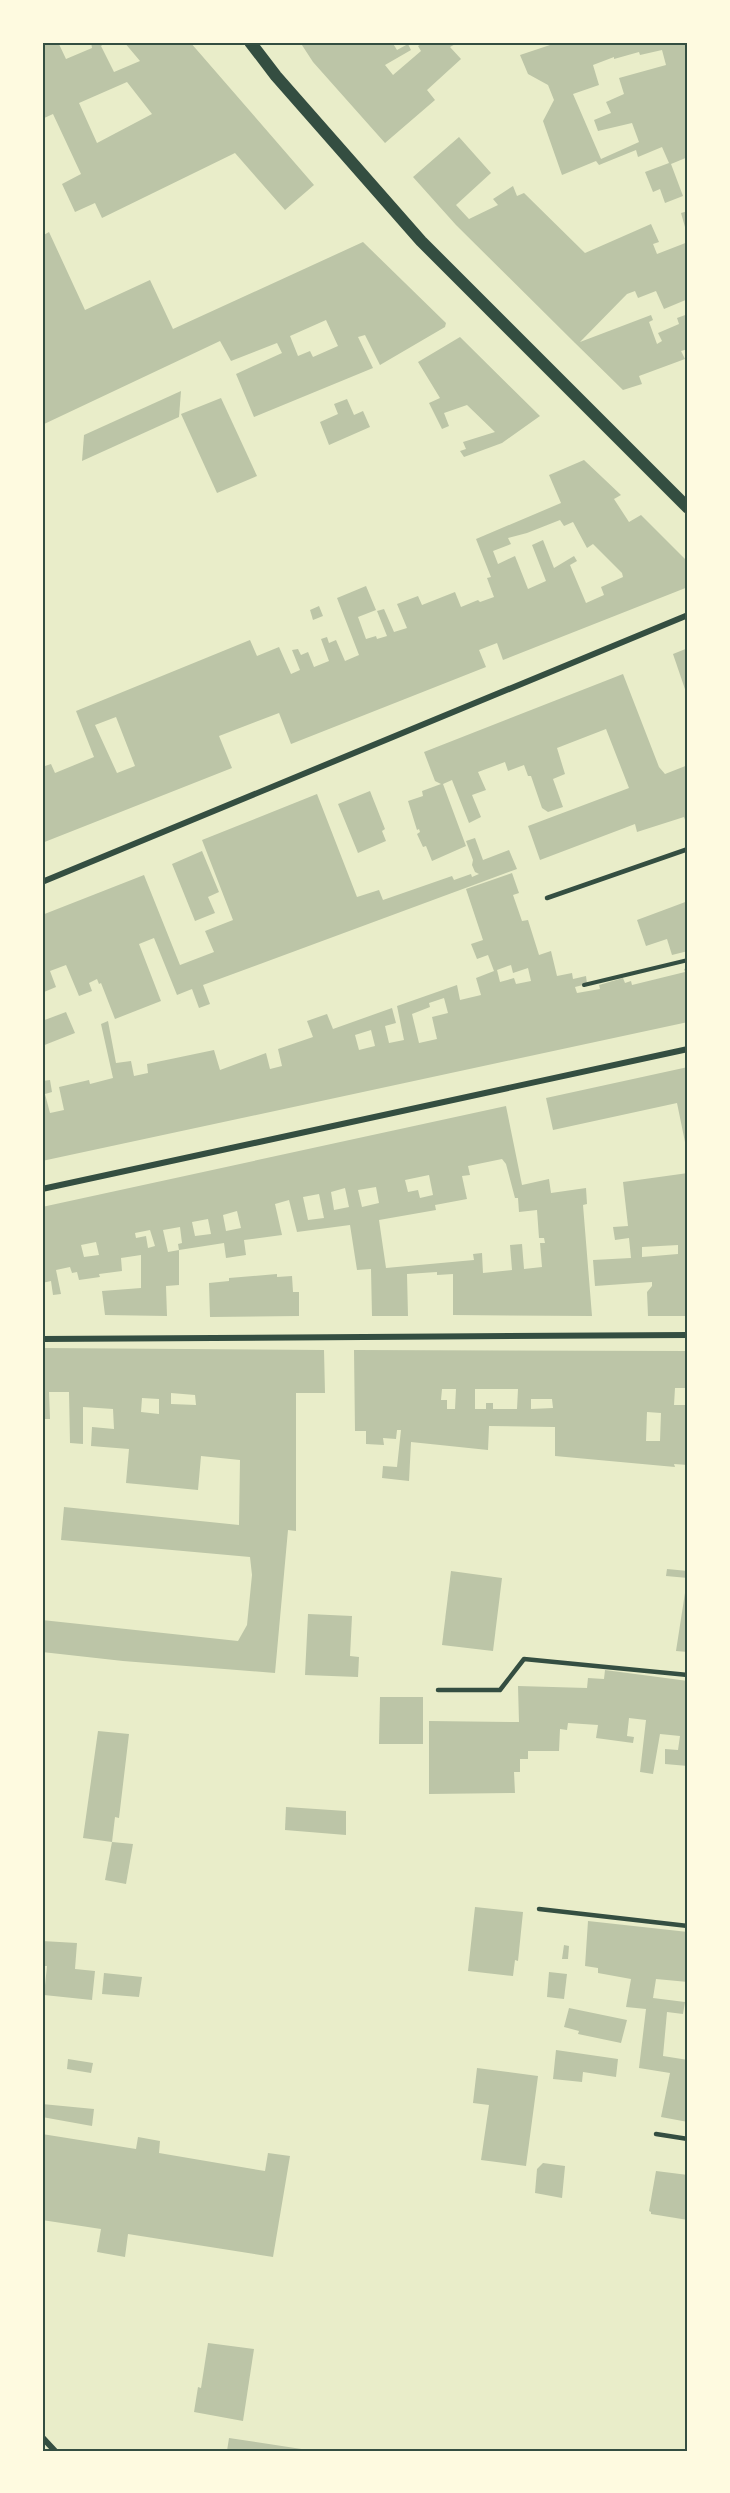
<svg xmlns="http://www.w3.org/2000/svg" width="730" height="2493" viewBox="0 0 730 2493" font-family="Quicksand,sans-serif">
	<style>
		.building { fill: #bcc5a7; fill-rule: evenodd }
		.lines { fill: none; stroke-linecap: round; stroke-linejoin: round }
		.path { stroke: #344e41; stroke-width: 4 }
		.service { stroke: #344e41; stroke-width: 4.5 }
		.minor { stroke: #344e41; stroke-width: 6 }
		.secondary { stroke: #344e41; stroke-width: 12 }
		.neatline { fill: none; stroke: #344e41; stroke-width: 2 }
	</style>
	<rect width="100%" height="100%" fill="#e9edc9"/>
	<g class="building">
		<path d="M42,42H58L66,59L92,48L91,42H106L101,46L114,72L140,61L124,42H190L314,185L285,210L235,153L102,218L95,203L75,212L62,184L81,174L53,114L42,119ZM127,82L152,114L97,143L79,103Z"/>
		<polygon points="300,42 392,42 397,50 408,44 411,50 385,65 393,75 421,51 418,46 425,42 459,42 450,47 461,59 427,90 435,100 385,143 313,62"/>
		<path d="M559,42H688V157L671,164L683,196L665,203L660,189L653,192L645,172L669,163L662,147L638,157L636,150L599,165L596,161L562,175L543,121L554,100L548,85L528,74L520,55ZM662,50L666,65L619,78L624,94L606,102L611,113L594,120L598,131L632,123L639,142L601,159L573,94L599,85L593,65L614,57V59L639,52L640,55Z"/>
		<polygon points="459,137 491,173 456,205 469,219 498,205 493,199 513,186 517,196 524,193 585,253 651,224 659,242 653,244 657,254 688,242 688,299 664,309 656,291 638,298 635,291 627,294 580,342 651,315 653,320 649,322 657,344 662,341 658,333 679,324 677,318 688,314 688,349 681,351 685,359 639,376 642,384 623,390 575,343 456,225 413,177"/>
		<polygon points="688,211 688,234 687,234 681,213"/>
		<path d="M49,232L85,310L150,280L173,329L363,242L446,323L445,327L380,365L365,335L358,337L373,368L254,417L236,374L282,353L277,343L231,361L220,341L42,425V236ZM326,320L338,346L313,357L310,351L298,356L290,336Z"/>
		<polygon points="460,337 540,416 502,443 464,457 460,451 466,449 463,442 495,432 467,405 444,413 449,426 442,429 429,403 440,398 418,362"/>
		<polygon points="181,391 179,417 82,461 84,435"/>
		<polygon points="221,398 257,476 217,493 181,414"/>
		<polygon points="347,399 354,415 363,411 370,427 329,445 320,422 338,414 334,404"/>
		<path d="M584,460L621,495L614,499L629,522L641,515L688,562V587L503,660L497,643L479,650L486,667L291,744L279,713L219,736L232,768L42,843V767L51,764L55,773L94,757L76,711L250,640L257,656L279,647L291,674L300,670L292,650L298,649L301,655L308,652L314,667L329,661L321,639L327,637L329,643L336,640L345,661L359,655L337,598L366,586L376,610L358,617L366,639L376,636L377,639L387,636L377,611L384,609L394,632L407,628L397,604L418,596L422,605L455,592L461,607L478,600L480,602L494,597L487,578L491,577L476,539L561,503L549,475ZM560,520L564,526L573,522L587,548L593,544L622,573L623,577L601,587L604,595L586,603L570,565L577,561L574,556L554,568L543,540L532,545L546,581L528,589L515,556L498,564L493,551L511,544L508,538L527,533ZM116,717L135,766L117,773L95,725Z"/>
		<polygon points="319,606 323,616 313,620 310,610"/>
		<polygon points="688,648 688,698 673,654"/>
		<polygon points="623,674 659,767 665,774 688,765 688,828 684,817 637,832 635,824 540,860 528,826 629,788 606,729 557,748 565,774 553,779 563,807 548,812 542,808 531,776 528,776 524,765 508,771 505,762 478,772 486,790 472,795 481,817 469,823 452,780 443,784 466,846 432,861 426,846 423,847 417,834 420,832 419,829 417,830 408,801 423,796 422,791 441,784 435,781 424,752"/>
		<polygon points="370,791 385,829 382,831 386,841 358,853 338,804"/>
		<polygon points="317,794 357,897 379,890 383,900 452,876 454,880 471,874 472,877 479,874 475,872 472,865 473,860 466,841 475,838 483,860 509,850 517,869 203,985 210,1004 199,1008 192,989 177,995 154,938 139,944 161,1001 115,1019 101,983 99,984 97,979 89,983 92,991 79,996 66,965 50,971 56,987 44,992 42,987 42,915 144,875 180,965 214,952 205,931 233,920 202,840"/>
		<polygon points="202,851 219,892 208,897 215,913 195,921 172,864"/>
		<path d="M512,873L519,893L513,895L522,921L528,920L539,955L551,951L557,976L572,973L573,979L586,976L587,984L575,987L577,993L600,989L599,985L623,978L625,983L631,981L632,985L685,972L684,969L688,968V1022L42,1161V1081L50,1080L52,1092L45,1094L50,1113L64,1110L59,1087L89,1080L90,1084L113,1078L101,1024L108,1021L116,1063L131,1061L134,1076L148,1073L147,1064L214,1050L220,1070L266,1053L270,1069L282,1066L278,1049L313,1037L307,1021L327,1014L333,1029L392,1008L396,1023L385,1026L389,1043L404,1040L397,1006L457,985L460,1000L481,995L476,978L494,971L488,955L477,959L471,944L483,940L466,889ZM511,965L513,973L528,968L531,981L516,984L514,978L500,982L497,970ZM444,998L448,1013L432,1017L437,1039L419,1043L412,1014L430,1007L429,1003ZM371,1030L375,1046L359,1050L355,1035Z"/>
		<polygon points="688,901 688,951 672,955 667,939 646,946 637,920"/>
		<polygon points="66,1012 75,1033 42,1046 42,1021"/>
		<polygon points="688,1067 688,1141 685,1142 677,1103 553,1130 546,1098"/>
		<path d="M506,1106L522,1185L549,1179L551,1193L586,1188L587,1204L583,1205L592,1316L453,1315V1274L437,1275V1272L407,1274L408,1316H372L371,1269L357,1270L350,1225L297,1232L289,1200L275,1204L282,1235L244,1240L246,1255L226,1258L224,1243L179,1250L178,1244L182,1243L180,1227L163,1230L168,1252L179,1250V1285L166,1286L167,1316L105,1315L102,1291L141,1288V1255L121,1258L122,1271L99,1274L100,1277L79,1280L77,1272L72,1273L70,1267L56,1270L61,1294L53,1295L51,1281L42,1283V1207ZM502,1159L506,1164L515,1198H518L519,1212L537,1210L539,1238H544L545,1243H540L542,1267L524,1269L522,1244L510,1245L512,1270L483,1273L482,1253L473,1254L474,1260L386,1268L379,1220L436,1210L435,1205L467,1199L462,1176L470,1175L468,1166ZM429,1175L433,1195L420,1198L418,1190L408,1192L405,1180ZM376,1187L379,1203L362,1207L358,1190ZM345,1188L349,1207L334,1210L331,1192ZM319,1194L324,1218L308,1220L303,1197ZM237,1211L241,1228L226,1231L223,1215ZM208,1219L211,1234L195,1236L192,1222ZM150,1230L155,1246L148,1248L146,1236L136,1238L135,1233ZM96,1242L99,1255L84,1257L81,1245Z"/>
		<path d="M688,1173V1316H648L647,1292L652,1286V1282L595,1286L593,1260L631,1258L629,1238L615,1240L613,1227L628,1226L623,1182ZM678,1245V1254L642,1257V1247Z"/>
		<polygon points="277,1274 277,1277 292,1276 293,1292 299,1292 299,1316 210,1317 209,1283 229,1281 229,1278"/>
		<path d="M42,1348L324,1350L325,1393H296V1531L288,1530L275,1673L123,1661L42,1652V1620L238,1641L247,1625L252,1575L250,1557L61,1540L64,1507L239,1525L240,1460L201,1456L198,1490L126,1483L129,1449L91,1446L92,1427L114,1429L113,1409L83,1407V1444L70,1443L69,1392H49L50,1419H43ZM171,1393L195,1395L196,1405L171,1404ZM142,1398L159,1399V1414L141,1412Z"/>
		<path d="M354,1350L688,1351V1388H675L674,1405H688V1465L674,1464L675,1467L555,1456V1427L489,1426L488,1450L411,1442L409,1481L382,1478L383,1466L397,1467L401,1430H397L396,1439L383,1438L384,1445L366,1444V1431H355ZM442,1389H456L455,1409H447V1400H441ZM475,1389H518L517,1409H493V1403H486V1409H475ZM531,1399H552L553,1408L531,1409ZM647,1412L661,1413L660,1441H646Z"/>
		<polygon points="667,1569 688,1571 688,1578 666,1576"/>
		<polygon points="451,1571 502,1578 493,1651 442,1645"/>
		<polygon points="687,1580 688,1580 688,1652 676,1651"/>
		<polygon points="308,1614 352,1616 350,1656 359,1657 358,1677 305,1675"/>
		<polygon points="605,1670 688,1681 688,1766 665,1764 665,1749 678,1750 680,1736 660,1734 653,1774 640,1772 646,1720 629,1718 627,1736 634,1737 633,1743 596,1738 598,1725 568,1723 567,1730 560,1729 559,1751 528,1751 528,1759 520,1759 520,1772 514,1772 515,1793 429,1794 429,1721 519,1722 518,1686 587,1688 588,1678 604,1679"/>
		<polygon points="380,1697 423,1697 423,1744 379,1744"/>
		<polygon points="98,1731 129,1734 119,1818 115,1817 112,1842 83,1838"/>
		<polygon points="286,1807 346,1811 346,1835 285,1830"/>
		<polygon points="112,1842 133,1844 126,1884 105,1880"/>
		<polygon points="475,1907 523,1912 518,1961 515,1960 513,1976 468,1971"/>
		<polygon points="588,1921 688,1932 688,1982 656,1979 653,1998 685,2002 683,2014 667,2012 663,2056 688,2060 688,2122 661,2117 670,2073 639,2068 646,2009 626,2007 631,1979 598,1973 598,1968 585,1966"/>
		<polygon points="42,1941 77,1943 75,1969 95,1971 92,2000 44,1995 47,1966 42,1966"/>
		<polygon points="564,1945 569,1946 568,1959 562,1959"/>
		<polygon points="549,1972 567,1974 564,1999 547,1997"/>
		<polygon points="104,1973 142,1977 139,1997 102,1994"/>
		<polygon points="569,2008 627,2020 621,2043 578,2034 579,2031 564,2027"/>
		<polygon points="556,2050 618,2059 616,2077 583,2072 582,2082 553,2079"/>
		<polygon points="68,2059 93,2063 91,2073 67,2069"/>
		<polygon points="477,2068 538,2076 526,2166 481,2160 489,2105 473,2103"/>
		<polygon points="42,2104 94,2109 92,2126 42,2117"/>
		<polygon points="42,2134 136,2149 138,2137 160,2141 159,2153 265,2171 268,2153 290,2156 273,2257 128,2234 125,2257 97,2252 101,2229 42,2220"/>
		<polygon points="543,2163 565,2166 562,2198 535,2193 537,2169"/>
		<polygon points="656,2171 688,2175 688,2220 651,2214 651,2212 649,2211"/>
		<polygon points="208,2343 254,2349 243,2421 194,2412 198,2387 201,2388"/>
		<polygon points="229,2438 308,2450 308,2451 227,2451"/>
	</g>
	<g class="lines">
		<polyline class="path" points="584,985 688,960"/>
		<g class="service">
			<polyline points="547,898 688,849"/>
			<polyline points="438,1690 500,1690 524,1659 688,1675"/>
			<polyline points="539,1909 688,1926"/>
			<polyline points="656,2134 688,2139"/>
		</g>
		<g class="minor">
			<polyline points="42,882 688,615"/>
			<polyline points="42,1189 688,1049"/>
			<polyline points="42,1339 688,1335"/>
			<polyline points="42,2437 55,2451"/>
		</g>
		<polyline class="secondary" points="250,42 276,76 421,241 688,508"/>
	</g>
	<rect width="730" height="2493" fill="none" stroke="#fefae0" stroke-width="87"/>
	<rect x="44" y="44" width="642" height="2406" class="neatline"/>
</svg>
